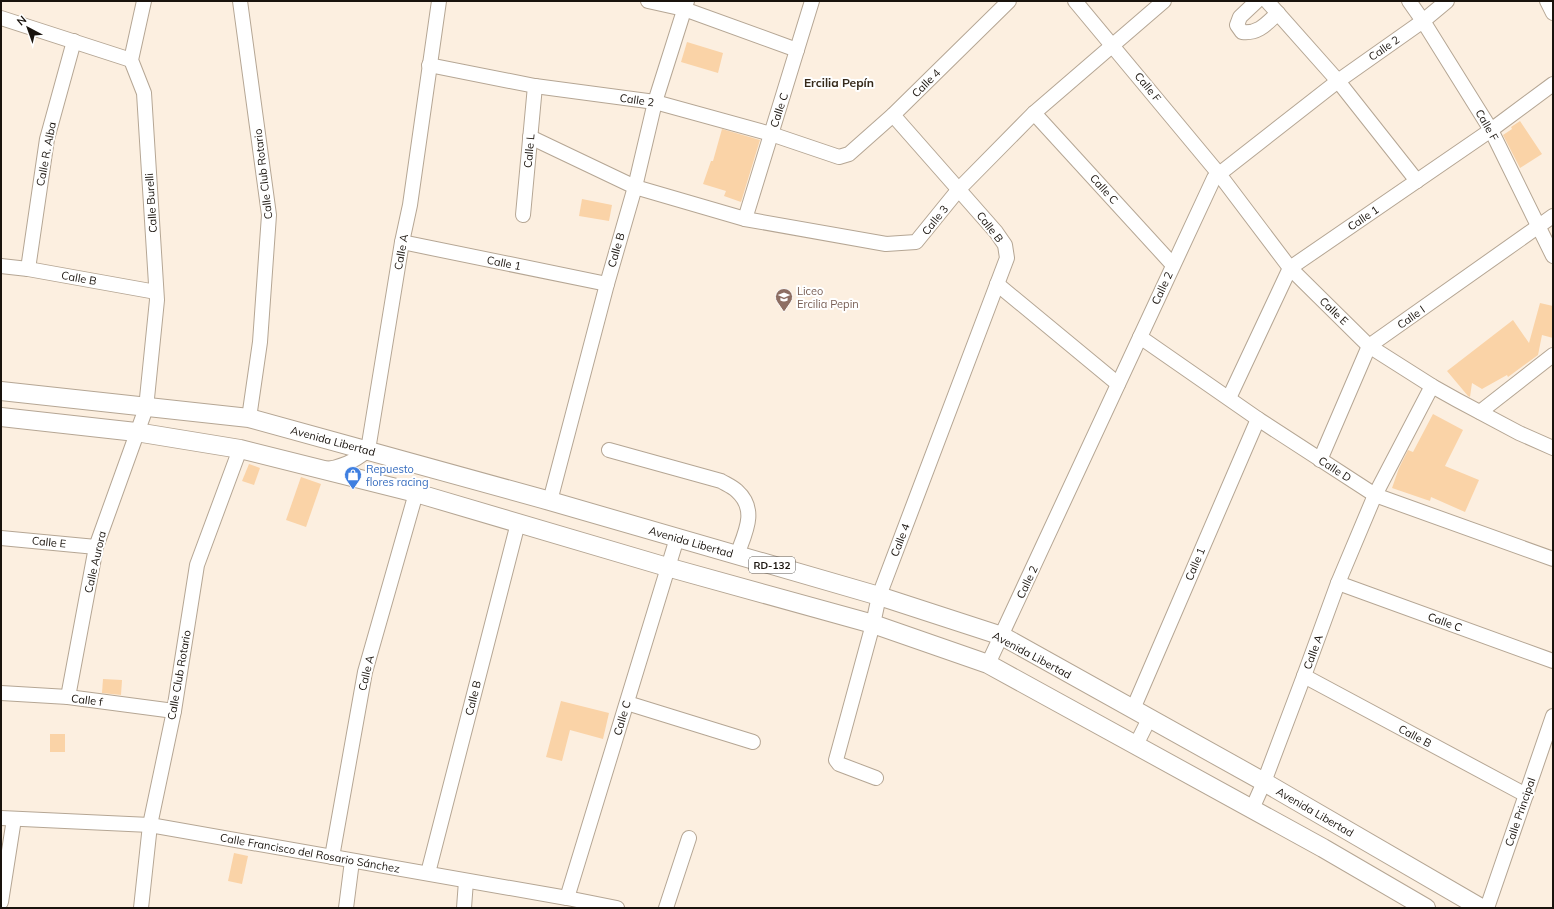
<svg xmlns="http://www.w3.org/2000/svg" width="1554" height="909" viewBox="0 0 1554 909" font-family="Mulish,sans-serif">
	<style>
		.building { fill: #fad3a7 }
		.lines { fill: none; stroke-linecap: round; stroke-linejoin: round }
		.minor-casing { stroke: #b5a694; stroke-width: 16 }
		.major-casing { stroke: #b5a694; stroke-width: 20 }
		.minor { stroke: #fff; stroke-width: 14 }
		.major { stroke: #fff; stroke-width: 18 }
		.labels { text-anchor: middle; stroke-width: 4; stroke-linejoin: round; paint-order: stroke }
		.shield { fill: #fff; stroke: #5e5a56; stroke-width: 1 }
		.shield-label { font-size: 10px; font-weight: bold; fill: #19130d }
		.street-label { font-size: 11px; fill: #19130d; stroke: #fff }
		.education-label { font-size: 11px; fill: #785e54; stroke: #fff; text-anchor: start }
		.shop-label { font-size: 11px; fill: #366cbe; stroke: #fff; text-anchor: start }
		.neighbourhood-label { font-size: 12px; font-weight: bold; fill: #362a1b; stroke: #fff }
	</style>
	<rect width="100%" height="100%" fill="#fcefe0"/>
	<g class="building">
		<polygon points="687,42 723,53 718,73 681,62"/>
		<polygon points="1520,121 1542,154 1520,168 1503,135 1512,129 1511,127"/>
		<polygon points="722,129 760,140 741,202 724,196 726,191 703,184 711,161 713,161"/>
		<polygon points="582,199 612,205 609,221 579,216"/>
		<polygon points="1540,303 1553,306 1553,338 1542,335 1538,355 1508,377 1507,375 1482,389 1472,383 1470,397 1468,396 1447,371 1513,320 1529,343"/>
		<polygon points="1433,414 1463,430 1445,466 1479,480 1465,512 1431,497 1430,501 1392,488 1399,468 1408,450 1413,452"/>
		<polygon points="249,464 260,468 254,485 242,481"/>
		<polygon points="301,477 321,484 306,527 286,520"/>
		<polygon points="103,679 122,680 121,695 102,693"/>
		<polygon points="561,701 609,713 603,739 570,730 562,761 546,757"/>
		<rect x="50" y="734" width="15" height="18"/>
		<polygon points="234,853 248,856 242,884 228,881"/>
	</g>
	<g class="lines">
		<defs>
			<g id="minor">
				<polyline points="240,1 269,215 260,342 249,418"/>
				<polyline points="648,1 684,9 797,50"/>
				<polyline points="1075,1 1219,174 1290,268 1369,346 1432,386 1457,400 1519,433 1553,448"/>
				<path d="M1257,1L1240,17L1237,25L1242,32C1259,34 1267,23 1278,13"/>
				<polyline points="1267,1 1338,81 1417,181"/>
				<polyline points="1409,1 1423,21 1491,130 1553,256"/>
				<polyline points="1547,1 1553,13"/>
				<polyline points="1,18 131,60"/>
				<polyline points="429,65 535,86 655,102 771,134 839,157 849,154 893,115 1009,1"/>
				<polyline points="1034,113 1173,265"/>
				<polyline points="530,137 635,187 745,219 886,244 916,242 959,189 1034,113 1164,1"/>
				<polyline points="523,215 535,86"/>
				<polyline points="745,219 812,1"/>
				<polyline points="402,242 607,284"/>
				<polyline points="1,266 28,269 156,292"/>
				<polyline points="28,269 47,139 74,41"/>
				<polyline points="997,284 1118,384"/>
				<polyline points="1140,337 1258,419 1375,495 1553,559"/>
				<polyline points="1229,398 1290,268 1491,130 1553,84"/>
				<polyline points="1480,412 1553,355"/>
				<path d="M609,450L721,481C726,484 733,487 737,491C758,510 745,533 737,555"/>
				<polyline points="1320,460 1369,346 1553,216"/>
				<path d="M324,469C341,468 355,461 368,450L402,242L410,205L439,1"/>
				<polyline points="550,501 607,284 635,187 655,102 687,1"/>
				<polyline points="1,538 96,547"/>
				<polyline points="1338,583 1553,661"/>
				<polyline points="988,664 1214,178 1338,81 1423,21 1447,1"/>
				<polyline points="1304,676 1526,795"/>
				<polyline points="1,693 68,697 174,711"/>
				<polyline points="68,697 96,547 146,408 157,300 144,93 131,60 144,1"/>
				<polyline points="627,703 753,742"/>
				<polyline points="1133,709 1258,419"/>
				<polyline points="1136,745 1149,719"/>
				<polyline points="876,778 839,764 836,760 873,624 879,596 1007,258 1005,245 996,232 893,115"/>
				<polyline points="1252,809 1264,782 1304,676 1338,583 1375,495 1432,386"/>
				<polyline points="1,818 150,825 567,898 617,908"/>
				<polyline points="332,857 365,672 416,493"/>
				<polyline points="428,873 518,523"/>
				<polyline points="567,898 677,538"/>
				<polyline points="1,902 14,819"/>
				<polyline points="141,908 150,825 174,711 197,565 240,449"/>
				<polyline points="346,908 352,861"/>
				<polyline points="464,908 466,881"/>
				<polyline points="666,908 689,838"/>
				<polyline points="1487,908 1553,716"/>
			</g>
			<g id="major">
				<polyline points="1,391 249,418 550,501 879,596 1002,636 1264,782 1481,908"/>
				<polyline points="1,417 136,432 240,449 416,493 667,567 873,624 988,664 1323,848 1426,908"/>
			</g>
		</defs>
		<use href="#minor" class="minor-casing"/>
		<use href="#major" class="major-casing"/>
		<use href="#minor" class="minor"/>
		<use href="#major" class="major"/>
	</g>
	<defs>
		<symbol id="school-pin" viewBox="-11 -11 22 30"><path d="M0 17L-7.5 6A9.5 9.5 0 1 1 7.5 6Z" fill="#8d6e63" stroke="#fff"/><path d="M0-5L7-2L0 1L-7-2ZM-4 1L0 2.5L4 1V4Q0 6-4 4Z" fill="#fff"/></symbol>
		<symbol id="shop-pin" viewBox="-11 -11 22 30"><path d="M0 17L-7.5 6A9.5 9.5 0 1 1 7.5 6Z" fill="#3f7fe0" stroke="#fff"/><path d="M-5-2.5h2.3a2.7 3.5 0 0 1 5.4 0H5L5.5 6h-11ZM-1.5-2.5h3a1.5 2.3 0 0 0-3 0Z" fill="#fff"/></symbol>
	</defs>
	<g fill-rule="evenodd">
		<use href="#school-pin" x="774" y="287" width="20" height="27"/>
		<use href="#shop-pin" x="343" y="465" width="20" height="27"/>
	</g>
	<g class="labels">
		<rect class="shield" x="749" y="557" width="46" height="16" rx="3"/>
		<g class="shield-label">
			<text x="772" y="569">RD-132</text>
		</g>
		<g class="street-label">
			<text transform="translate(1384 48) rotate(-35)" y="4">Calle 2</text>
			<text transform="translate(926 83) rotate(-45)" y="4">Calle 4</text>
			<text transform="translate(1148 87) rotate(51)" y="4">Calle F</text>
			<text transform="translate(637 100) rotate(8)" y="4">Calle 2</text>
			<text transform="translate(779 110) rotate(-72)" y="4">Calle C</text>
			<text transform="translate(1487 125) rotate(60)" y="4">Calle F</text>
			<text transform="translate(529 151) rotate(-85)" y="4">Calle L</text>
			<text transform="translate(46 154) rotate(-79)" y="4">Calle R. Alba</text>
			<text transform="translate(263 174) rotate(-97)" y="4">Calle Club Rotario</text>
			<text transform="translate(1104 189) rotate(48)" y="4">Calle C</text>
			<text transform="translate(151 203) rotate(-94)" y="4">Calle Burelli</text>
			<text transform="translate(1363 218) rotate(-34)" y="4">Calle 1</text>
			<text transform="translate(935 220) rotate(-51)" y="4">Calle 3</text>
			<text transform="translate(990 227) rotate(52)" y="4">Calle B</text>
			<text transform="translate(616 250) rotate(-74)" y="4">Calle B</text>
			<text transform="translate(401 252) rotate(-80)" y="4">Calle A</text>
			<text transform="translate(504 263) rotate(11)" y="4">Calle 1</text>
			<text transform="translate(79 278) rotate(10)" y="4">Calle B</text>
			<text transform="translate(1162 288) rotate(-65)" y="4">Calle 2</text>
			<text transform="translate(1334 311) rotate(44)" y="4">Calle E</text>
			<text transform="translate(1411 317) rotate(-35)" y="4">Calle I</text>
			<text transform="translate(333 441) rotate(15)" y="4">Avenida Libertad</text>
			<text transform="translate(1335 469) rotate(33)" y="4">Calle D</text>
			<text transform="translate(900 540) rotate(-69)" y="4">Calle 4</text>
			<text transform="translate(49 542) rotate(6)" y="4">Calle E</text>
			<text transform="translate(691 542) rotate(16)" y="4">Avenida Libertad</text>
			<text transform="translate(95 562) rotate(-77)" y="4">Calle Aurora</text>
			<text transform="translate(1195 564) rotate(-67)" y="4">Calle 1</text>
			<text transform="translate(1027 582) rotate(-65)" y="4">Calle 2</text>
			<text transform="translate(1445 622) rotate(20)" y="4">Calle C</text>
			<text transform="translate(1313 652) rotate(-70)" y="4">Calle A</text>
			<text transform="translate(1032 655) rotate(28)" y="4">Avenida Libertad</text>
			<text transform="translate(366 673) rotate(-77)" y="4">Calle A</text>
			<text transform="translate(179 675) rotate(-80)" y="4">Calle Club Rotario</text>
			<text transform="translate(473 698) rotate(-76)" y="4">Calle B</text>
			<text transform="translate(87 700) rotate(7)" y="4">Calle f</text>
			<text transform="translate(622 718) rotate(-73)" y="4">Calle C</text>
			<text transform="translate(1415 736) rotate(28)" y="4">Calle B</text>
			<text transform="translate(1315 812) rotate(30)" y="4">Avenida Libertad</text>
			<text transform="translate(1520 812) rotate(-71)" y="4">Calle Principal</text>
			<text transform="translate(310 853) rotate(10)" y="4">Calle Francisco del Rosario Sánchez</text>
		</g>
		<g class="education-label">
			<text x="797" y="295">Liceo<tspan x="797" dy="13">Ercilia Pepin</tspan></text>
		</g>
		<g class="shop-label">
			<text x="366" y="473">Repuesto<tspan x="366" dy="13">flores racing</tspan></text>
		</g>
		<g class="neighbourhood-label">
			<text x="839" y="87">Ercilia Pepín</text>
		</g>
	</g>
	<rect width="1554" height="909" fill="none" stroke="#19130d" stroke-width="4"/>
	<g transform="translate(28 28) rotate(319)" stroke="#ffffff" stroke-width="3" paint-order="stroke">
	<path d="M0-3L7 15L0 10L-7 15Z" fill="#19130d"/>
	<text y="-6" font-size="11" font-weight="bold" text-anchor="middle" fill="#19130d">N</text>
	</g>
</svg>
